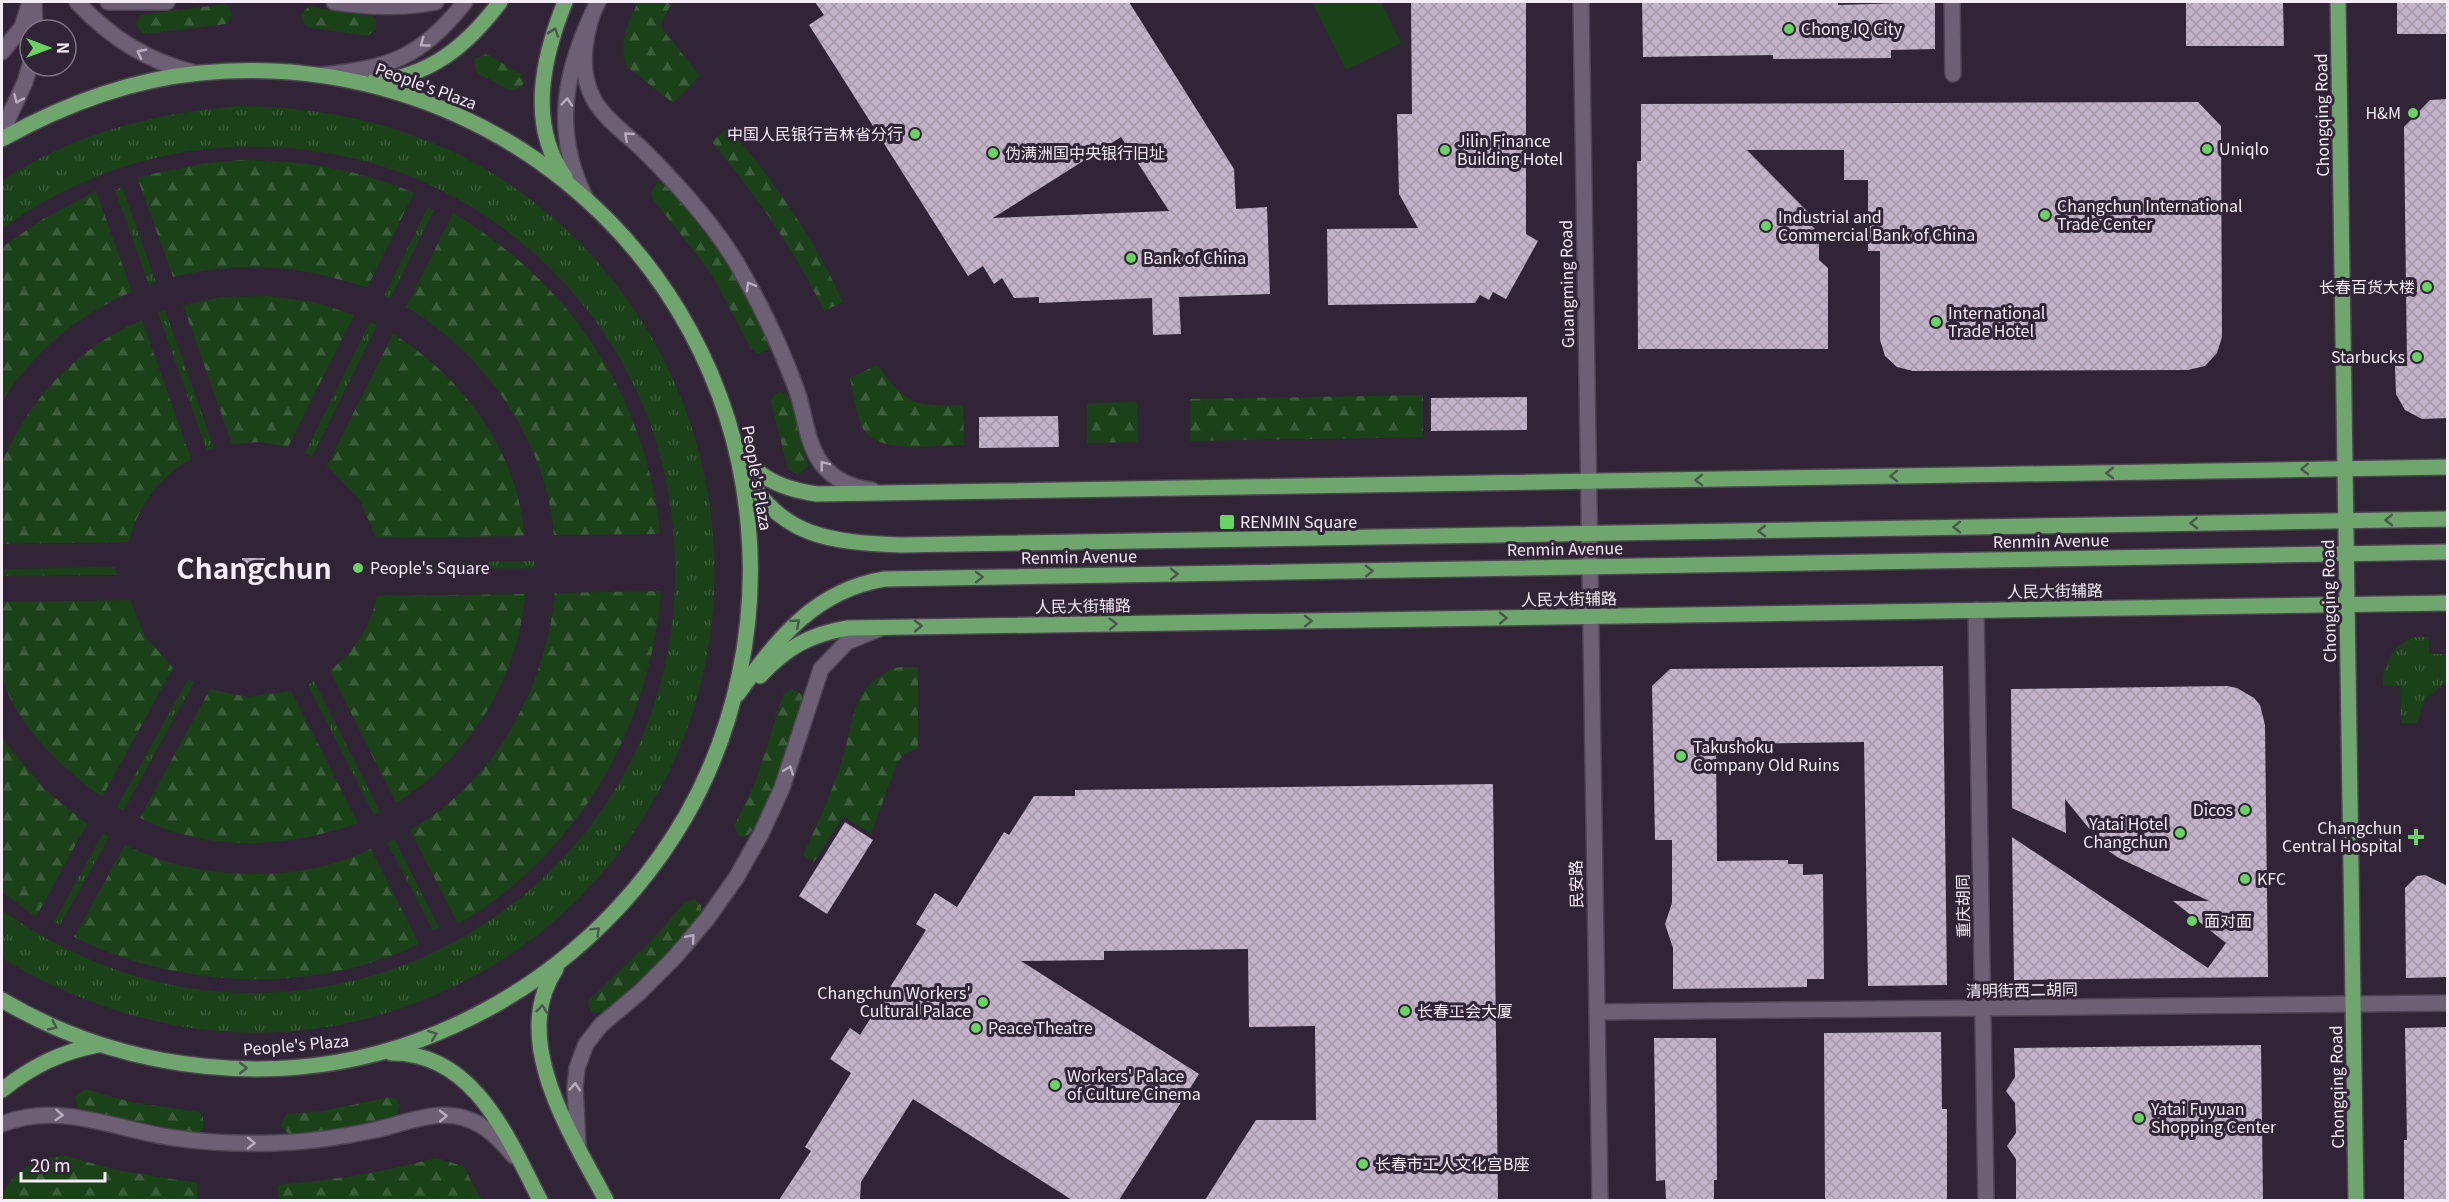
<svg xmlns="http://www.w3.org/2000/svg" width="2449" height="1202" viewBox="0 0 2449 1202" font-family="Georgia,'Noto Sans SC',serif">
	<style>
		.grass { fill: url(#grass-tufts) }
		.forest { fill: url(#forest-firs) }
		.garden { fill: #1a4118 }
		.building { fill: url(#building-cross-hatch); fill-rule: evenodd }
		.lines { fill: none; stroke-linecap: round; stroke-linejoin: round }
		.minor-casing { stroke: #4d4352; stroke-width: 18 }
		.major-casing { stroke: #4d4352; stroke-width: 18 }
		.minor { stroke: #6e6074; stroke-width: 15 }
		.major { stroke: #6fa66d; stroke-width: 15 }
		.oneway { stroke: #4a584c }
		.oneway2 { stroke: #b8adbd }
		.poi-dot { fill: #69d364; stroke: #312436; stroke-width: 2 }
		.labels { text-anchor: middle; stroke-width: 6; stroke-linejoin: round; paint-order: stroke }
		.poi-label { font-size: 16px; fill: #f5ecf8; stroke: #312436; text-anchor: start }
		.street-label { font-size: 16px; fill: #f5ecf8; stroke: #312436 }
		.town-label { font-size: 28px; font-weight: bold; fill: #f5ecf8; stroke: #312436 }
	</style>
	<defs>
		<pattern id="grass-tufts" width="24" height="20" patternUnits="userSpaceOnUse" patternTransform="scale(1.5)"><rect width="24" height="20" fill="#1a4118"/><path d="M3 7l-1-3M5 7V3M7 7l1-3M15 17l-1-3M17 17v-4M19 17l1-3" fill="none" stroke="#3c5d3a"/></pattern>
		<pattern id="forest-firs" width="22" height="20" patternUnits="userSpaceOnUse" patternTransform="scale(1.5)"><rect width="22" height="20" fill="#1a4118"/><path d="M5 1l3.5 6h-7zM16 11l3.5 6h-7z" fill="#3c5d3a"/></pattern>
		<pattern id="building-cross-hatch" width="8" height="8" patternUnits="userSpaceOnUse" patternTransform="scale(1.5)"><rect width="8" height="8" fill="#c3b3c9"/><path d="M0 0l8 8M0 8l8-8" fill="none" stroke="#a598a9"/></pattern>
	</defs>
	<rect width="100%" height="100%" fill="#312436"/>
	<g class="grass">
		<path d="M239,106C332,107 424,128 503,180C734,332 786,652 608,866C546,941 463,993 369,1018C241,1052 113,1025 2,958V910C300,1125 708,895 673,528C667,456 641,386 600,327C544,248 461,187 367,162C241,127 107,152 2,229V181C73,133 154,113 239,106Z"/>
		<polygon points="122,187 156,282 149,285 115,190"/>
		<polygon points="428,207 434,210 390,299 384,296"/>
		<polygon points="165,310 214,448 207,451 158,313"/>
		<polygon points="370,322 377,325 312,457 305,453"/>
		<polygon points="534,561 535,568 397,570 396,563"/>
		<polygon points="115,567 116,575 2,576 2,569"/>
		<path d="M2413,637H2429V654H2447V681L2424,701L2417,723H2401L2400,686H2383C2383,663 2392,647 2413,637Z"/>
		<polygon points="188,679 194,682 123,811 117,807"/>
		<polygon points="314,681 380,812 374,815 308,685"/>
		<polygon points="103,833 109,837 60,925 54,922"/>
		<polygon points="394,839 439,928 433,931 387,842"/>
	</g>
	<g class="forest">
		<path d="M638,2H672L661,24L663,30L700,76L673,103L625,65C621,36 626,27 638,2Z"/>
		<polygon points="225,4 229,7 232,16 226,24 144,34 136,26 140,15"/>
		<polygon points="312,7 372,16 376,20 376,30 367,36 308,27 304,24 301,15 307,8"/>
		<polygon points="486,54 521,74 524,83 521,87 511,91 476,72 474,59"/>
		<path d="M728,127C774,181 813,237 843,302L824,311C794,249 756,195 712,142Z"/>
		<path d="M241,160C301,160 359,169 414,193L367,288C302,265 240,260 173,277L137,177L206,163Z"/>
		<path d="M657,183L666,184C686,208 779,323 768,350L758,354L751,349L711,273L652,198L651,192Z"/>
		<path d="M96,191L132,292C80,313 32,353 2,401V247L43,219Z"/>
		<path d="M453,213C570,282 647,398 660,534L554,535C547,443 485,353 406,307Z"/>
		<polygon points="268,296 314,302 354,315 288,447 260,442 232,444 183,305 222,297"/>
		<path d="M142,320L191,459C160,476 137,507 129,542L2,544C1,518 0,490 2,465C3,457 9,448 13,440C40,387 87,343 142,320Z"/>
		<path d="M393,334C462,376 519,453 524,536L376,538L360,500L327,466Z"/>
		<path d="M877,365C909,406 911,406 963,405L964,445C939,445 881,454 865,432C857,421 853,391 850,378Z"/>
		<polygon points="779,391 790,397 808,466 798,475 788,469 771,403 772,398"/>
		<polygon points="1423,395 1423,437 1190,441 1190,399"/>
		<polygon points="1137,402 1138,442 1087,443 1087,403"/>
		<path d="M661,591C650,729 578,854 458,924L410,830C495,782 546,687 555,593Z"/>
		<path d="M525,594C518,680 469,757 396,803L330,671C354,651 371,627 377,596Z"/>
		<path d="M130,600L145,636L173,668L102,797C63,770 15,724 2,676C0,657 1,622 2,602Z"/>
		<path d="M899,667H918V748L904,754L897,763L871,834L843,816L814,862L803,855C818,823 833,791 843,756C849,739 850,719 858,702C865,685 882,672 899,667Z"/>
		<path d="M210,689L247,697L291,691L358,823C288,848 208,853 140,818Z"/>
		<path d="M791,689L800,693L803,699C796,724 766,830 744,837L739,836L734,826L757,778L783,695Z"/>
		<polygon points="2,738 45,790 87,824 36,917 2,892"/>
		<path d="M125,845C198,881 297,885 371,849L419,944C312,995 179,989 74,937Z"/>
		<polygon points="694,899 701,905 701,914 669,952 604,1013 591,1012 588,1001 592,997 654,938 685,902"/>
		<path d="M85,1089L131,1102L199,1112L203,1117V1129L198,1132C157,1129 118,1119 78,1108L75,1097Z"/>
		<polygon points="391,1097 397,1100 400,1106 397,1117 325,1131 289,1134 281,1126 284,1117 288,1114 322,1111"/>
		<path d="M63,1155L116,1170L197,1183V1200H2C8,1171 36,1160 63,1155Z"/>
		<path d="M436,1158L463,1166L482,1200H278V1185C332,1180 384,1172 436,1158Z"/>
	</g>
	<polygon class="garden" points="1312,2 1381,2 1401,43 1346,70"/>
	<g class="building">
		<path d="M815,2H1129L1234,169L1236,209L1267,207L1270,294L1179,297L1181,334L1153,335L1152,298L1039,303V297L1014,298L1002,278L994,284L983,266L968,276L809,25L824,15ZM1121,137L1169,211L993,218Z"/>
		<polygon points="1411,2 1526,2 1526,234 1538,241 1506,299 1493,292 1489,300 1480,295 1475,303 1328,305 1327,229 1418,228 1399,194 1397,114 1412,114"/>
		<polygon points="1642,2 1838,2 1838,5 1935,2 1935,49 1891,50 1891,58 1773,59 1773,55 1643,57"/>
		<polygon points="2186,2 2283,2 2284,46 2186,46"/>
		<rect x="2397" y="2" width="51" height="32"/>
		<polygon points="2448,99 2448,418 2422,419 2405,410 2396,394 2395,366 2407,366 2404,127 2430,100"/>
		<polygon points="2198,102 2221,126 2222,337 2217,353 2205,366 2188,370 1913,371 1897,367 1885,356 1880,340 1880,251 1868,251 1868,180 1844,180 1844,150 1747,150 1810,214 1810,224 1819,233 1819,260 1828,268 1828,349 1638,349 1637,161 1641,161 1641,104"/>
		<polygon points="1527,397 1527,430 1431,431 1431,398"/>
		<polygon points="1058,416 1059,447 979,448 979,417"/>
		<rect x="242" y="558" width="23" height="24"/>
		<polygon points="1943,666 1947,985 1868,986 1864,742 1716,744 1717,861 1788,860 1788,864 1803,864 1803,875 1823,874 1824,979 1807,979 1807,987 1673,989 1673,948 1665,924 1672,903 1672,840 1655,840 1652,686 1670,669"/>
		<polygon points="2227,686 2237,688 2254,698 2260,705 2265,725 2268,977 2014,980 2012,837 2208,968 2226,943 2173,901 2209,901 2117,857 2106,849 2065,799 2066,833 2012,808 2011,689"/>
		<polygon points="1493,784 1498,1200 1205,1200 1256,1120 1316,1120 1315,1026 1249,1027 1248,949 1104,951 1104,960 1021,961 1199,1074 1119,1200 1072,1200 913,1099 861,1182 860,1200 779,1200 811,1151 805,1147 851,1073 830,1059 850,1028 860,1035 926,930 916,924 935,893 957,907 1004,832 1009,835 1034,796 1075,796 1075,790"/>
		<polygon points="845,822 873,840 827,914 799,896"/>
		<polygon points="2425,875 2448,886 2448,977 2406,978 2405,888 2417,876"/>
		<polygon points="2448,1027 2448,1200 2404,1200 2404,1140 2407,1140 2405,1028"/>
		<polygon points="1941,1032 1942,1109 1947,1109 1947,1200 1825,1200 1824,1033"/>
		<polygon points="1654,1038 1716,1038 1717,1180 1714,1180 1714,1200 1666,1200 1665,1180 1656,1181"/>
		<polygon points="2261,1045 2263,1200 2016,1200 2016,1159 2007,1146 2016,1133 2015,1103 2006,1091 2015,1077 2014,1048"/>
	</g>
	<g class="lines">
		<defs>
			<g id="minor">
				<polyline points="34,2 35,30"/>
				<path d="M77,2C111,38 147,61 195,73"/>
				<polyline points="108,2 167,2"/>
				<path d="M334,2C370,7 402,9 436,2"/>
				<polyline points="1581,2 1600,1200"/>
				<polyline points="1952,2 1953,74"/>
				<path d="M593,12C584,39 579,73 594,100C607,122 631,137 648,155C682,189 715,226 739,267C762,307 781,347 797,391C805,414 806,442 821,463C833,479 852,488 872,490"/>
				<polyline points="2,52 22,27 30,2"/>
				<path d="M322,75C390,68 422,57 465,2"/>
				<polyline points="2,132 25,82 30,65"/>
				<path d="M586,199C551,130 565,68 598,2"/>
				<polyline points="1976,610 1986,1200"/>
				<polyline points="1597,1012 2448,1003"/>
				<path d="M2,1124C61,1101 116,1130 175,1138C208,1143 242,1144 276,1143C309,1142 343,1137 375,1130C403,1124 435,1109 464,1118C486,1124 500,1140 514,1156"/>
				<polyline points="578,1145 575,1087 577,1068 586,1044 601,1025 639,993 675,957 707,919 736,878 761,834 782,788 821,669 847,642 879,629"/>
			</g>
			<g id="major">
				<polyline points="2338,2 2356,1200"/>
				<path d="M373,82C430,76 466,47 500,2"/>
				<path d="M2,139C63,105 129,80 200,73C476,46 722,245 748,522C758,623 736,728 686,816C625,921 531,999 417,1041C282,1090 125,1073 2,1000"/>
				<path d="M565,177C527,124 543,57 565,2"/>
				<path d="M743,453C757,480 788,490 817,494L2448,467"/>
				<path d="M745,472C780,538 832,542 900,545L2448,519"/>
				<path d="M760,676C786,648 810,634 848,628L2448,603"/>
				<path d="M738,694C777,639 815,590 885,579L2448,552"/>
				<path d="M556,969C508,1040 573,1137 606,1200"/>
				<path d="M391,1053C474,1052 508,1138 540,1200"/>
				<path d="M2,1090C31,1067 60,1052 98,1045"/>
			</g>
		</defs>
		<use href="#minor" class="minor-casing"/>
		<use href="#major" class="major-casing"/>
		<use href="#minor" class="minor"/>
		<use href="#major" class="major"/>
	</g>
	<defs><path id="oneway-chevron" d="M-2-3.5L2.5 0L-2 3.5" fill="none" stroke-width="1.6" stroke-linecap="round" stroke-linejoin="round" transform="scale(1.5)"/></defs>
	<g class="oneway">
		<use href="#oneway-chevron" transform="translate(554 32) rotate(-71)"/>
		<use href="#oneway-chevron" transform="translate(2305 469) rotate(179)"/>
		<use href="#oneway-chevron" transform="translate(2110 473) rotate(179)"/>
		<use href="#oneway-chevron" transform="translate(1894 476) rotate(179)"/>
		<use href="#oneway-chevron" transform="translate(1699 480) rotate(179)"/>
		<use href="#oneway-chevron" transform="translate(2389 520) rotate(179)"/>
		<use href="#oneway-chevron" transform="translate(2194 523) rotate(179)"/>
		<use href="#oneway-chevron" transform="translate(1957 527) rotate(179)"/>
		<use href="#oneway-chevron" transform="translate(1762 531) rotate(179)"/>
		<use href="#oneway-chevron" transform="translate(1369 571) rotate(-1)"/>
		<use href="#oneway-chevron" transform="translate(1174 574) rotate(-1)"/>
		<use href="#oneway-chevron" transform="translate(979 577) rotate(-1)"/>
		<use href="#oneway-chevron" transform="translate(1503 618) rotate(-1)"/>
		<use href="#oneway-chevron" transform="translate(1308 621) rotate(-1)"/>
		<use href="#oneway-chevron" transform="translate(796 623) rotate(-41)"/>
		<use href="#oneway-chevron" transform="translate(1113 624) rotate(-1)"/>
		<use href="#oneway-chevron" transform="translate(918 626) rotate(-1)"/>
		<use href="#oneway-chevron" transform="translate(596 931) rotate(-45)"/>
		<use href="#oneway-chevron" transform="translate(542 1009) rotate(-83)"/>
		<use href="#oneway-chevron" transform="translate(53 1026) rotate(25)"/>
		<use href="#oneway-chevron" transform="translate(433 1035) rotate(-20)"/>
		<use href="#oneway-chevron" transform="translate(243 1068)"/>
	</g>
	<g class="oneway2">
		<use href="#oneway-chevron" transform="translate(424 43) rotate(144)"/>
		<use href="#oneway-chevron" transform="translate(141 53) rotate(-152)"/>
		<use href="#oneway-chevron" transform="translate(18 99) rotate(114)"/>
		<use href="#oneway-chevron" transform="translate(567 102) rotate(-85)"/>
		<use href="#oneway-chevron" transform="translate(628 136) rotate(-139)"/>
		<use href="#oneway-chevron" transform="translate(750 286) rotate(-120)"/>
		<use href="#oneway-chevron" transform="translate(824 465) rotate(-128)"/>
		<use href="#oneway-chevron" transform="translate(789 770) rotate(-70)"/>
		<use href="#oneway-chevron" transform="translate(691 938) rotate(-50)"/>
		<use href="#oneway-chevron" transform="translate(575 1087) rotate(-86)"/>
		<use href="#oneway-chevron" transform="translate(59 1115) rotate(4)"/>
		<use href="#oneway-chevron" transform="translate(443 1116) rotate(-1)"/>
		<use href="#oneway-chevron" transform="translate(251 1143) rotate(1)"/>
	</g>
	<g class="poi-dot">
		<circle cx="1789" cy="29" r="6"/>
		<circle cx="2413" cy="113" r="6"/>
		<circle cx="915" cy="134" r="6"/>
		<circle cx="2207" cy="149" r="6"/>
		<circle cx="1445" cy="150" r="6"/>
		<circle cx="993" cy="153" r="6"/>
		<circle cx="2045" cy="215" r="6"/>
		<circle cx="1766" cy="226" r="6"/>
		<circle cx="1131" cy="258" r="6"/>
		<circle cx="2427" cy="287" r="6"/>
		<circle cx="1936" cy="322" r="6"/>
		<circle cx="2417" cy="357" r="6"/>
		<rect x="1219" y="514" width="16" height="16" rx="3"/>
		<circle cx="358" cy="568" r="6"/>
		<circle cx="1681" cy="756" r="6"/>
		<circle cx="2245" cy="810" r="6"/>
		<circle cx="2180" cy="833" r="6"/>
		<path d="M2413 828h6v6h6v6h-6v6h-6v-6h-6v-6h6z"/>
		<circle cx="2245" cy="879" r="6"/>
		<circle cx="2192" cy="921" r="6"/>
		<circle cx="983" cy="1002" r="6"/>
		<circle cx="1405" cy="1011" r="6"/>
		<circle cx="976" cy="1028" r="6"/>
		<circle cx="1055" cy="1085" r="6"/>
		<circle cx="2139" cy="1118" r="6"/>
		<circle cx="1363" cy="1164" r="6"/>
	</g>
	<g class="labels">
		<g class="poi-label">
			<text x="1801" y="35">Chong IQ City</text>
			<text x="2401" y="119" text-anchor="end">H&amp;M</text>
			<text x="903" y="140" text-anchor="end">中国人民银行吉林省分行</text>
			<text x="1457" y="147">Jilin Finance<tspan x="1457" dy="18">Building Hotel</tspan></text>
			<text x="2219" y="155">Uniqlo</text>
			<text x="1005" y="159">伪满洲国中央银行旧址</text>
			<text x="2057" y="212">Changchun International<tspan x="2057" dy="18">Trade Center</tspan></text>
			<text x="1778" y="223">Industrial and<tspan x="1778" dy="18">Commercial Bank of China</tspan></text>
			<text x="1143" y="264">Bank of China</text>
			<text x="2415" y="293" text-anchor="end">长春百货大楼</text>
			<text x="1948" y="319">International<tspan x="1948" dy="18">Trade Hotel</tspan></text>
			<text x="2405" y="363" text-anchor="end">Starbucks</text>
			<text x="1240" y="528">RENMIN Square</text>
			<text x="370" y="574">People's Square</text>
			<text x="1693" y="753">Takushoku<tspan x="1693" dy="18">Company Old Ruins</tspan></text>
			<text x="2233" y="816" text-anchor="end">Dicos</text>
			<text x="2168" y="830" text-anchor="end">Yatai Hotel<tspan x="2168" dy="18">Changchun</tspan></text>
			<text x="2402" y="834" text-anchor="end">Changchun<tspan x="2402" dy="18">Central Hospital</tspan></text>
			<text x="2257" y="885">KFC</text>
			<text x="2204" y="927">面对面</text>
			<text x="971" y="999" text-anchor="end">Changchun Workers'<tspan x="971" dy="18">Cultural Palace</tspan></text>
			<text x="1417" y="1017">长春工会大厦</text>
			<text x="988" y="1034">Peace Theatre</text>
			<text x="1067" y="1082">Workers' Palace<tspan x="1067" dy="18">of Culture Cinema</tspan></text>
			<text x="2151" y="1115">Yatai Fuyuan<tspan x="2151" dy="18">Shopping Center</tspan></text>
			<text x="1375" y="1170">长春市工人文化宫B座</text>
		</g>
		<g class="street-label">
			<text transform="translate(426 86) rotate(20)" y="6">People's Plaza</text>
			<text transform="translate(2322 115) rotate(-91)" y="6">Chongqing Road</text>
			<text transform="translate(1567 284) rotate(-91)" y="6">Guangming Road</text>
			<text transform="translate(757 478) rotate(80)" y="6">People's Plaza</text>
			<text transform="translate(2051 541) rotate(-1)" y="6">Renmin Avenue</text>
			<text transform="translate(1565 549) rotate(-1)" y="6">Renmin Avenue</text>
			<text transform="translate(1079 557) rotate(-1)" y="6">Renmin Avenue</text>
			<text transform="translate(2055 591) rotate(-1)" y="6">人民大街辅路</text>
			<text transform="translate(1569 599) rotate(-1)" y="6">人民大街辅路</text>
			<text transform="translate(2329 601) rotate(-91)" y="6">Chongqing Road</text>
			<text transform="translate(1083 606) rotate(-1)" y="6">人民大街辅路</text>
			<text transform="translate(1576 884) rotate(-91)" y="6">民安路</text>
			<text transform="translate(1963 906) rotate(-91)" y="6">重庆胡同</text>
			<text transform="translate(2022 990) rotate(-1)" y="6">清明街西二胡同</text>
			<text transform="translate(296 1045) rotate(-5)" y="6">People's Plaza</text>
			<text transform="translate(2337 1087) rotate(-91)" y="6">Chongqing Road</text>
		</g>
		<g class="town-label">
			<text x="254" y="579">Changchun</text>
		</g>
	</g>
	<rect width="2449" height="1202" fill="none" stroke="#f5ecf8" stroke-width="6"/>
	<g transform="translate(48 48) rotate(90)"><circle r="28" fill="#312436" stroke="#7f7484" stroke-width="1.5"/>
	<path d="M0-4.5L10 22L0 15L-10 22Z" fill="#69d364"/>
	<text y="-9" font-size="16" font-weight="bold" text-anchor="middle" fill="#f5ecf8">N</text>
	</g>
	<path d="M21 1172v9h84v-9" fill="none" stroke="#f5ecf8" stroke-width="3"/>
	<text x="30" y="1172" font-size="18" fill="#f5ecf8" stroke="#312436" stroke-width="4.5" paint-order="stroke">20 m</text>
</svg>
